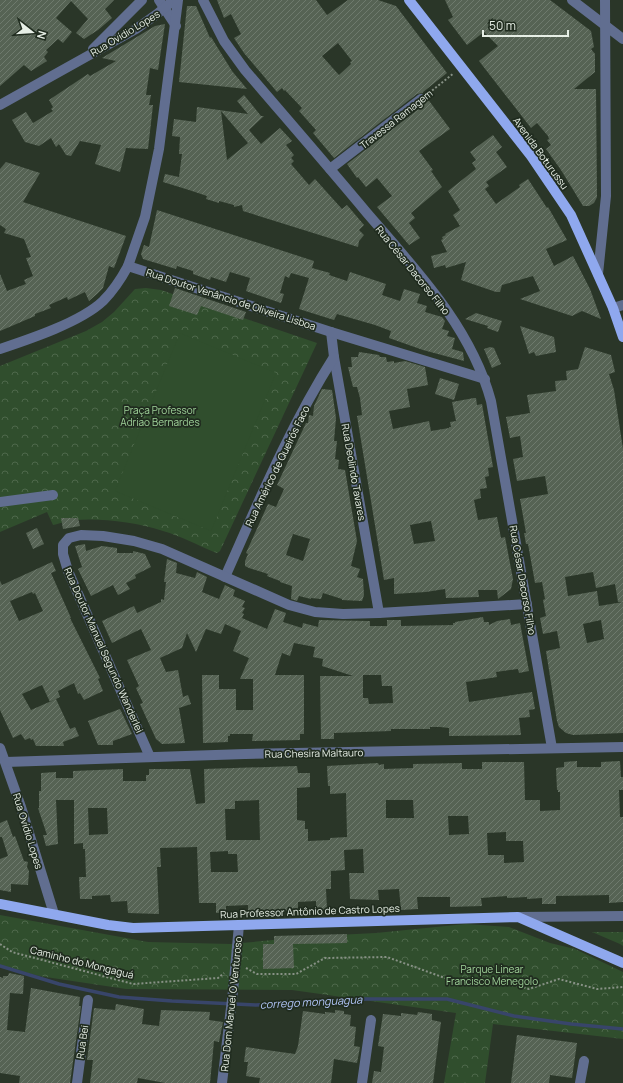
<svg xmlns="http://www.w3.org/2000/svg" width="623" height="1083" viewBox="0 0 623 1083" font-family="Manrope,sans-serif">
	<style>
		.park { fill: url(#park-crowns) }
		.garden { fill: #304e2d }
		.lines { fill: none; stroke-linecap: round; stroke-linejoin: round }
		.stream { stroke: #38456a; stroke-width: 3.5 }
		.building { fill: url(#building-hatch); fill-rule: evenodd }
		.path { stroke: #879185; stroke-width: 2; stroke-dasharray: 2 2; stroke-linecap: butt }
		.minor { stroke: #616e90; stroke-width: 10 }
		.major { stroke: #8fa8ee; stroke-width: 10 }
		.labels { text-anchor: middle; stroke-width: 3.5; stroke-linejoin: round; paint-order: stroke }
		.street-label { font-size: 10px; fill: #e7efe6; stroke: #202c1f }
		.park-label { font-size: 10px; fill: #a1d49b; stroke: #202c1f }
		.water-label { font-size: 11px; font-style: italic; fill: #b3c7fb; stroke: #202c1f }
	</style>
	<defs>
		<pattern id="park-crowns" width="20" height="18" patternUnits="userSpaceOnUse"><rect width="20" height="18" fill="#304e2d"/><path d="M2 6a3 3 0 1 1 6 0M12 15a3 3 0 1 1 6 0" fill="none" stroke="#4e684b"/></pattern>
		<pattern id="building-hatch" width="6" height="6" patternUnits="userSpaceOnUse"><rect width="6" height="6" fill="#566354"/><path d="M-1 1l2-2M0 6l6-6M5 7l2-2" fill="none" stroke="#6e7a6d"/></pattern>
	</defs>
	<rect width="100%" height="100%" fill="#2a3628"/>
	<g class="park">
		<path d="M146,288L161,290L317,343L220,551L217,553L214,552C197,545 181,536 163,531C135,522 103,518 74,520C66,520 60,524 53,525L47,512L0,532V366L86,331L102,322L114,312L135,289Z"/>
		<polygon points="0,915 148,942 231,944 317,936 376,933 466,924 509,927 550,943 575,949 623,972 623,1039 493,1024 485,1083 444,1083 456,1013 292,990 126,989 39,976 0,965"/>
		<polygon points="592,932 623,932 623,946 620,944"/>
	</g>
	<polygon class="garden" points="180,333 276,373 211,531 115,491"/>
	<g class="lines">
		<polyline class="stream" points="0,966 59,984 119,997 172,1001 256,1005 366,999 447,999 514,1016 571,1024 623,1029"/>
	</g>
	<g class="building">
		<polygon points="0,0 114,0 105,9 112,18 98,30 84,39 76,33 88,19 71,1 56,18 72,32 63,43 58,39 46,50 48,52 44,57 47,61 31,71 24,65 0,86"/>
		<path d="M217,0H316L327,15L348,0H378L396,6L447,73L423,92V93L417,94L334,158L313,133L316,130L299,111L302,108L285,90L284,91L282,88L277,92L244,53L234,38L241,34L231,14L224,18ZM338,43L352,61L350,62L351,64L339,75L322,56Z"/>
		<polygon points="445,0 550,0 591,31 594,47 591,49 595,54 595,72 574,89 596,89 597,197 594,203 589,206 583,206 561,170 546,149 551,145 547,140 549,139 548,136 537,123 531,128 479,61 498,46 484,32 467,45 448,20 453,17"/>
		<polygon points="187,6 196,6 210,38 211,37 232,71 247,89 179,82"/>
		<polygon points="165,24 158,70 150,68 146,95 151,95 149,105 153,105 148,149 126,148 120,172 95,164 101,145 80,141 71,156 66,155 59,144 56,147 51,138 39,146 25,142 12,120 26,112 33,123 53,111 51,109 53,107 49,100 88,74 90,76 116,61 102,58 155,26"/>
		<path d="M244,95L261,116H264L249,130L261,144L280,128L292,141L286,145L294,155L291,158L294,161L291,164L309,185L315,179L342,209L347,205L364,225L359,230L364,235L359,241L358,247L243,211L242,205L234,207V205L219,201V203L206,199L207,196L189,190L163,182L165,174L179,177L182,154H179L180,137L172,136L174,119L196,122L197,107L248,114L237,101ZM221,111L248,143L227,160Z"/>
		<polygon points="427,98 450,129 419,151 433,170 431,171 442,187 411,213 415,218 409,223 420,238 409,245 377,207 392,196 377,178 366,187 358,177 357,178 347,164 425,104"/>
		<polygon points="493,135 502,147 496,152 507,167 486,182 489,186 485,189 496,204 520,187 519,185 528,179 547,208 548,207 567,240 546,249 554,266 573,256 590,289 601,319 582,311 572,316 520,299 540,291 533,276 502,285 500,292 496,292 461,280 466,262 446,268 445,265 434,268 431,256 447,252 441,240 443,239 442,237 446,235 445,234 460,226 453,215 460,210 448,191 476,169 472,163 476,160 470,152"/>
		<polygon points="6,162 40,173 23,202 126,236 114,268 109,266 103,288 97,294 89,301 85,292 68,300 67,297 49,305 51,308 35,314 35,316 0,331 0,274 7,291 26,284 24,280 33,276 26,258 31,257 24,239 4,233 6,229 0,225 0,169"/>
		<polygon points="157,210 314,261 312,268 330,273 329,275 347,281 350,272 386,284 382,295 400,301 404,289 420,294 417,303 427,306 425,312 442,317 445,321 442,329 449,331 447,336 455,338 452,349 463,352 464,361 423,350 389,338 391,331 375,325 337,314 334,320 299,309 309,278 291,273 289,278 285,276 280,293 284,294 281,303 246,291 250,278 230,272 226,282 211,277 210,280 193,274 193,271 177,266 176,269 143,259 141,254 144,245 149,247"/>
		<polygon points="175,288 246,312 243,320 201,306 197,315 169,306"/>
		<polygon points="476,313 502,321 498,332 487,328 488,326 465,319"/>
		<polygon points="520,326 554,337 556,352 536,356 534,352 529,354"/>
		<polygon points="490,347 494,348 501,364 492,368 484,349"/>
		<path d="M585,347L611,355L615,372L609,374L614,390L623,449V733L573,735L566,733L559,727L557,721L546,651L560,648L557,631L543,634L540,618L546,616L543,600L545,599L542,582L535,583L528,544H526L524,533H526L520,499L548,494L545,476L517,481L513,459L523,457L520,436L510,438L506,417L530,413L527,395L556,391L555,381L567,380L566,371L578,369ZM593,572L596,588L615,584L618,602H623L599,606L597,591L568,596L565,577ZM601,620L604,639L587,643L583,624Z"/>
		<path d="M359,352L379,355L380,357H386L387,362L394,361V363L405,361L425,367L428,385L407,389L410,407L389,411L393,429L429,421L431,431L449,428V427H451L450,422L456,421L452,402L474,398H476L477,405L482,404L493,467L488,468L489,476L485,477L487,488L480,489L481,498L474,500L478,520L497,517L501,538L505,537L513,579L511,589L498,599L497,590H478L479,597L446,598L445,589L426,592L394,594V578L384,580L357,416L362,415L360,398L357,387H353L348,367H352L351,357H358ZM431,521L435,541L414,544L410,525Z"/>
		<polygon points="440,378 459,384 454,400 435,394"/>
		<path d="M322,389L332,390L336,418L334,441H337L335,459L339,460L338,469L345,470L357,541L351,566L360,569L357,577L363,579L364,595L362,601L342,600V599L323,593L321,599L311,598V599L299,596L297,601L291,599L292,586L280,582V581L267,576L268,574L249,568L245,566V561L248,554L246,553L268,504L276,507L284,489L277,485L306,423H308L309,415L313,416L314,406ZM293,534L310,539L303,561L286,555Z"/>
		<polygon points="61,518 78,518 80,526 63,529"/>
		<polygon points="37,528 44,544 33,549 26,533"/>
		<polygon points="85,544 86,551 102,546 117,548 117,553 133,553 133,551 145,554 151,567 135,575 136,578 126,583 130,589 118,595 113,585 91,596 78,569 82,567 75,546"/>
		<path d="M167,559L177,563L176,573L195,578L197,572L207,577L202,592L219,599L225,585L235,590L233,596L245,601L242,607L245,608L242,613L244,614L242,618L267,629L275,609L286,613L283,622L302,628L303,623L318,627L319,620L370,621V626H387V620H401V626L453,625V623H455V622L483,617L484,622H489V625L497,621L510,619L511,625L520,623L529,671L519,673L518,669L496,672L497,677L466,682L469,702L532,692L535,709L529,710L530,717L519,718L521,735L449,736V728L440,727H430V729H391V731L334,733V739H321L320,676H353L322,666L323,659L313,657L315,647L294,643L290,656L282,653L275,675H304V734H300V740L252,741L253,734H230V736H228V742L203,743L202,675H219V689H236V710H253V679H240L249,658L233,651L241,631L225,624L221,634L206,629L196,652L187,633L182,648L160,658L166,672L178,670L183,697L188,695L191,704L179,708L185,743L162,744L156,739L140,704L143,703L136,688L139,686L127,660L151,650L141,629L112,643L102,621L134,606L137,613L161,602V599L164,600L166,582H164ZM363,675H381L382,686H392L393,703L369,704L368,698H363Z"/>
		<path d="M52,562L56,571L51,573L71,618H70L100,678L98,679L103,691L84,700L80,693L78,694L74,683L58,691L60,697L50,702L42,685L22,694L31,710L56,699L70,729L75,727L79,736L63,742L64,746H36L33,739L31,740L30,738L25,740L21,734L13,738L0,710V581L2,585ZM32,592L33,594L35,593L43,611L19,621L10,601Z"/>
		<polygon points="120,709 132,734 113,741 113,745 98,745 88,721"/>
		<path d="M577,761V767H601V762L620,761L621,777H623V790H619L620,817H623V902L609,903V895L556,896V904H542V898L527,899V897L507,898V896L481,898L482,906L450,907V897H417L418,909L401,910L399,889L378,890L379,900L350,899L349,873H364L363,849L344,850L345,870L331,871V889H326L327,910H316V901L298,902V910L248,912V905L226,906V912L216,913V903H199L197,847L160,848L161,867H157L159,914L128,913L127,901L111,902L110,895L92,896V899H80L79,877H86L85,849H83V843L74,844V800H56L58,844L46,846L43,835H47L38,808H39V791H41V773L56,772V778H73V771L123,769V781H146V775H149V769H190L196,804L205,803L204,769L297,766L298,773H310V787L297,788V820L305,821V829H308V841L330,840V838L347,837L346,793L330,794V786H328L327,766L378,763L379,765L384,764V769L413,768V764L462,763V769H482V762H524L525,800H540V811L560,810V792H558V790H557L556,768L564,767V762ZM259,800L260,840H226L225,809H235V801ZM386,800H413L414,818H386ZM88,808H107L108,834L89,835ZM448,816H468L469,834L449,835ZM506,832V841H523L524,862L504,863V855H488L487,833ZM228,851V854H237L238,872H211L210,852Z"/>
		<polygon points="7,820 13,837 15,836 24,861 28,862 27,867 29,871 28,885 11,884 11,892 0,890 0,859 8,856 2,837 0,837 0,823"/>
		<polygon points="347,934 347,943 293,944 294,968 263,969 263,944 274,944 274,936"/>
		<polygon points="9,973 24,976 23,994 10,993 7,1030 25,1032 31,988 80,997 79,1006 81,1006 70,1083 19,1083 20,1076 0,1073 0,977 3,978 3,976 8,976"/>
		<polygon points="116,1004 144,1009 142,1024 159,1026 161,1010 210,1012 209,1020 223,1022 219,1042 214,1041 210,1083 165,1083 138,1078 137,1083 90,1083 93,1060 87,1060 94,1008 115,1010"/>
		<polygon points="335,1010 344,1011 344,1014 351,1015 350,1026 356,1027 354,1046 360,1047 357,1063 334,1059 331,1083 259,1083 260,1078 246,1076 248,1062 244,1062 246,1047 295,1054 298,1046 303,1011 325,1014 325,1012 335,1013"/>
		<polygon points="418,1012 432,1014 432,1020 441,1022 433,1083 372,1083 374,1071 381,1072 384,1047 378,1046 383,1014 401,1016 401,1013 417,1015"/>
		<polygon points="517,1035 577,1043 572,1078 550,1075 549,1083 511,1083"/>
	</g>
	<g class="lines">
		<g class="path">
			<polyline points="429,93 454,73"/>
			<polyline points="0,944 12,952 133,984 218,978 224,973"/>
			<polyline points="246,968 257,974 296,974 325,958 387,957 456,982 516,985 529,989 559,979 597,989 623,987"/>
		</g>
		<g class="minor">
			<polyline points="159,0 176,26"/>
			<path d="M203,0L224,41L245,70C286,118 327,165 367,213C416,270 471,327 491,401L552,748"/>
			<polyline points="572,0 623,39"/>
			<polyline points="93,49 142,0"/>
			<polyline points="0,105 136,29 157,14 174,0"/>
			<polyline points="330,169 421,99"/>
			<polyline points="128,266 145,217 159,149 178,0"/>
			<polyline points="598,274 606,196 605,0"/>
			<polyline points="613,308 623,305"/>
			<polyline points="331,332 334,357 379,613"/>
			<path d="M0,349C30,339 81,322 103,301C114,290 121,279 128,266L331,332L485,379"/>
			<polyline points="0,502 53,495"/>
			<path d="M225,577C258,503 290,426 334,357"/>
			<polyline points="0,748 21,807 54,914"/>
			<polyline points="150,757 68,571 63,554 63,545 69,538 81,535 103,536 134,541 162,549 289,605 315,612 343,614 379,613 527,604"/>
			<polyline points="6,762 245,754 623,747"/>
			<polyline points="518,917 623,916"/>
			<polyline points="77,1083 88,1000"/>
			<polyline points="222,1083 233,991 239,925"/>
			<polyline points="362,1083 371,1020"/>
			<polyline points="580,1083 584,1061"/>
		</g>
		<g class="major">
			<polyline points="409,0 531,156 571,215 613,308 623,337"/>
			<polyline points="0,904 108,925 133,928 518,917 623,963"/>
		</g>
	</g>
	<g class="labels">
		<g class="street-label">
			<text transform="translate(125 33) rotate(-31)" y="4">Rua Ovídio Lopes</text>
			<text transform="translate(396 119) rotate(-38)" y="4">Travessa Ramagem</text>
			<text transform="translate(541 153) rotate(54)" y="4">Avenida Boturussu</text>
			<text transform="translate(413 270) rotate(51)" y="4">Rua César Dacorso Filho</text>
			<text transform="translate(231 299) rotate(18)" y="4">Rua Doutor Venâncio de Oliveira Lisboa</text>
			<text transform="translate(277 466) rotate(-64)" y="4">Rua Américo de Queirós Faco</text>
			<text transform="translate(354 472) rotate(80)" y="4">Rua Deolindo Tavares</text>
			<text transform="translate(523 580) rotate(80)" y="4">Rua César Dacorso Filho</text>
			<text transform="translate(104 650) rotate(66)" y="4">Rua Doutor Manuel Segundo Wanderlei</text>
			<text transform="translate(314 753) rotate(-1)" y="4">Rua Chesira Maltauro</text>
			<text transform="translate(28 831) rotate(73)" y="4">Rua Ovídio Lopes</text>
			<text transform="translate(310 911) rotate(-2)" y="4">Rua Professor Antônio de Castro Lopes</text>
			<text transform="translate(82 962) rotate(14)" y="4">Caminho do Mongaguá</text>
			<text transform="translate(231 1004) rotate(-84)" y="4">Rua Dom Manuel O Venturoso</text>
			<text transform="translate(82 1042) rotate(-82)" y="4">Rua Bei</text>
		</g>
		<g class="park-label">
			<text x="160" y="414">Praça Professor<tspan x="160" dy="12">Adriao Bernardes</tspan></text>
			<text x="492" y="973">Parque Linear<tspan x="492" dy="12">Francisco Menegolo</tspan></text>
		</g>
		<g class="water-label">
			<text transform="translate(311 1002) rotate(-3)" y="4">corrego monguagua</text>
		</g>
	</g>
	<g transform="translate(32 32) rotate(107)" stroke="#202c1f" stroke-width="3" paint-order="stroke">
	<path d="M0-3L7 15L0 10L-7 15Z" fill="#e7efe6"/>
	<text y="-6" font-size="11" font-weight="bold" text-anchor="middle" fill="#e7efe6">N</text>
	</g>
	<path d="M483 30v6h85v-6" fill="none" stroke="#e7efe6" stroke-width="2"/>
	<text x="489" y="30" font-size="12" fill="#e7efe6" stroke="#202c1f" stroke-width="3" paint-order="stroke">50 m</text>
</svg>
